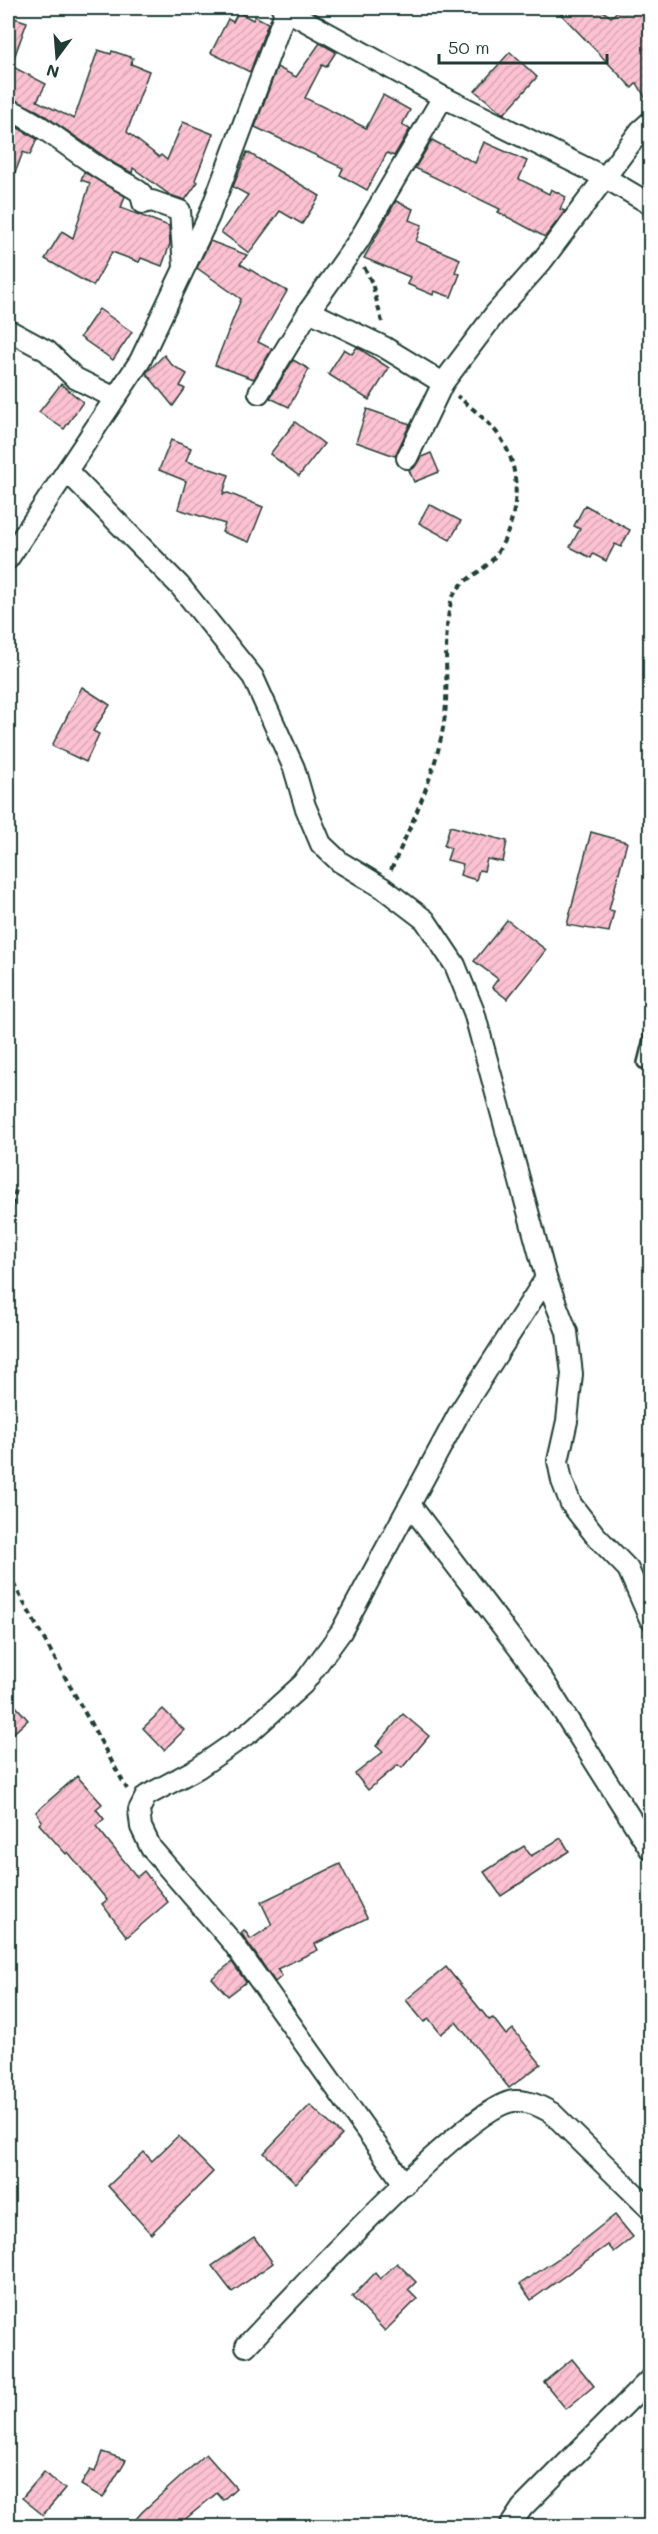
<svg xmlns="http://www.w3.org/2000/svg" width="658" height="2534" viewBox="0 0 658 2534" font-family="Mali,sans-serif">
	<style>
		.building { fill: url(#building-hatch); stroke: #1f3d34; stroke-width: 1.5 }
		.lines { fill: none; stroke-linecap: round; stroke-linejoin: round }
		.service-casing { stroke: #1f3d34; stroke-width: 14 }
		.minor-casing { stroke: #1f3d34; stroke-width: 24 }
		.path { stroke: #1f3d34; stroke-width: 4; stroke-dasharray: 6 4.5; stroke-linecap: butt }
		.service { stroke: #fff; stroke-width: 9 }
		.minor { stroke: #fff; stroke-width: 20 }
	</style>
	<defs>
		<pattern id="building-hatch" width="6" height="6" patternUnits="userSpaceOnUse" patternTransform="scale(1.5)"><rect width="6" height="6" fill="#fcc1d2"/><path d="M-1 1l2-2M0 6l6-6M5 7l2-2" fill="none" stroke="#d8a7b5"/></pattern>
	</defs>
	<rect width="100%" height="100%" fill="#fff"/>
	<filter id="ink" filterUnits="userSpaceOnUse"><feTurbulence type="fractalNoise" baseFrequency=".0167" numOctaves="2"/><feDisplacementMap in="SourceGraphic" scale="12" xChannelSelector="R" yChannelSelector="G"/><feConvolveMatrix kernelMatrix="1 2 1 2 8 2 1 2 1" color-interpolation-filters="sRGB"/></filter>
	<g filter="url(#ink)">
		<g class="building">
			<polygon points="555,8 599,8 611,17 621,8 651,8 651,108 637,83 632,88"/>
			<polygon points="238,12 253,20 255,16 268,23 250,72 211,53 228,19 233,22"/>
			<polygon points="8,16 27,22 11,66 46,84 37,101 74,119 98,50 111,54 112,51 133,58 131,64 149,71 127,132 159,157 161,155 167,160 183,122 213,134 195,180 198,182 185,200 170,195 133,168 132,173 117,165 38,111 8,97"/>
			<polygon points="320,43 336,52 326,67 322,65 305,98 366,128 383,95 410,110 402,125 410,129 394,156 387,153 367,190 340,175 343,168 255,127 277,67 296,77"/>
			<polygon points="510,52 537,77 504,114 475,91"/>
			<polygon points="8,122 37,139 30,155 23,152 9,189"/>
			<polygon points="432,140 475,163 484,142 527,161 519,179 549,194 551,189 566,197 560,209 565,211 545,237 498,212 500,209 415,168"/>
			<polygon points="247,152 320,196 302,224 280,211 249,253 221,232 248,195 233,187"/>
			<polygon points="84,172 125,196 121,208 169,226 170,244 162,266 141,258 139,262 112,252 93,286 45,259 62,231 73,238 90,183 81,180"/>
			<polygon points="396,201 413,209 409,220 422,225 416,241 460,259 455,272 460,274 451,297 434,291 433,295 407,284 410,277 364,258"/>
			<polygon points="210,241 247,255 240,264 287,291 258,342 272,349 254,379 215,365 241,299 197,268"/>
			<polygon points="99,309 132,332 113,360 80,337"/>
			<polygon points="357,347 389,368 369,400 328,374 344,349 352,354"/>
			<polygon points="164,355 172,365 187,374 180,386 185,389 173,406 146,373"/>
			<polygon points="293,360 309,369 289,407 270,398"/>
			<polygon points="61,384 83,402 64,429 39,412"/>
			<polygon points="367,409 410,424 395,456 356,442"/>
			<polygon points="295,422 324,444 299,476 270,454"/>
			<polygon points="171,440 191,448 186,461 229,475 223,494 228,493 263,507 249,542 222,532 225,524 178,509 186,481 159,470"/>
			<polygon points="431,453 439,472 414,482 409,470 414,468 421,457"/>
			<polygon points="429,504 461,521 450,540 419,523"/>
			<polygon points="585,505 630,530 621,547 615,544 606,561 593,554 591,558 570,547 580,529 574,526"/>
			<polygon points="82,687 110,705 93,731 99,734 86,762 52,746"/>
			<polygon points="450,826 507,841 503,862 487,859 484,871 479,870 476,880 460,875 463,864 447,860 451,848 444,846"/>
			<polygon points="591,832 627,842 609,910 614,911 609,932 567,925"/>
			<polygon points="507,920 546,950 507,999 492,987 498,979 474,961"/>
			<polygon points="8,1697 28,1720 8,1738"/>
			<polygon points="163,1709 184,1730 164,1750 143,1728"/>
			<polygon points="403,1714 429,1736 402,1768 398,1765 368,1790 355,1774 383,1752 376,1746"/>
			<polygon points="77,1776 102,1804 96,1809 104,1819 96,1826 137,1877 144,1871 168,1902 127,1937 102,1904 107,1900 68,1852 66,1854 39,1824 42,1821 36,1812"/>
			<polygon points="561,1838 569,1851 501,1896 484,1872 524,1846 531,1856"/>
			<polygon points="340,1864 367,1918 315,1944 318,1950 277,1969 282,1976 275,1982 241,1933 244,1930 251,1939 272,1925 261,1902"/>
			<polygon points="232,1962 246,1982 228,1996 212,1978"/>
			<polygon points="446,1967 489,2020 493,2018 506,2035 513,2029 541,2064 509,2088 456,2022 441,2034 429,2019 424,2022 406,2000"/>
			<polygon points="310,2105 342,2135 296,2183 264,2153"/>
			<polygon points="178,2136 213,2172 151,2234 108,2186 144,2152 152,2161"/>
			<polygon points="615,2215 633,2237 614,2252 608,2245 531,2300 520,2284 568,2252"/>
			<polygon points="254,2237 273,2263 232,2292 212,2266"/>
			<polygon points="397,2263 416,2282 408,2290 417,2299 385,2331 352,2297 375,2273 380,2279"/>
			<polygon points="572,2359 594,2386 566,2409 544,2382"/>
			<polygon points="102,2452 126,2460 103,2498 81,2485 90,2470 95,2472"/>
			<polygon points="206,2454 236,2488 223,2500 217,2493 177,2526 130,2526 142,2512"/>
			<polygon points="44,2472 65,2489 43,2515 22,2498"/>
		</g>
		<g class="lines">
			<defs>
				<polyline id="service" points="643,1063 650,1035"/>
				<g id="minor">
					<polyline points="282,8 443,97 604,177 650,204"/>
					<path d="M8,109C42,124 70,149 101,169C114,178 130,184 141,193L143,203L152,201L180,211L184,267"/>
					<polyline points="309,311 384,347 443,383"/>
					<polyline points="8,330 47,351 75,378 115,398"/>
					<polyline points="259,393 309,311 359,240 443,97"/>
					<polyline points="407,458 443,383 495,314 542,261 640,131 650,122"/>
					<polyline points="67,471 180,586 253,677 294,768 305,806 321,844 340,862 383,888 425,920 455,965 474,1012 546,1278 567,1332 572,1374 567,1421 558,1461 562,1481 571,1504 595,1535 628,1569 650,1619"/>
					<polyline points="8,559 140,361 209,216 286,10"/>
					<polyline points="411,1506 543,1680 650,1849"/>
					<polyline points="405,2185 233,1943 151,1848 141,1827 139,1810 146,1796 198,1768 250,1732 303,1684 341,1632 458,1415 546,1278"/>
					<path d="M246,2346C285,2305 469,2104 514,2101C528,2100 540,2106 552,2113L650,2209"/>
					<polyline points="510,2526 522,2508 650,2379"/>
				</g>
			</defs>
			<use href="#service" class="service-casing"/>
			<use href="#minor" class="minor-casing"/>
			<g class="path">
				<polyline points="364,267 372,283 382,322"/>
				<path d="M391,870C413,820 438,770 445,715C449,678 442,639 451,602C457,579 483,574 495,556C518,523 524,475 502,440C492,424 472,408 457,396"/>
				<polyline points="8,1227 16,1189"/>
				<polyline points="8,1574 127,1789"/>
			</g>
			<use href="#service" class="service"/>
			<use href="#minor" class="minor"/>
		</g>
	</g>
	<rect width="658" height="2534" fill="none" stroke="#fff" stroke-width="30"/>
	<rect x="15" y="15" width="628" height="2504" fill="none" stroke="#1f3d34" stroke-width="2" filter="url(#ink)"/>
	<g transform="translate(57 57) rotate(196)" stroke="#ffffff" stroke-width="4.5" paint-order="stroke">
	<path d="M0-4.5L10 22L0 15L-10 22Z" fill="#1f3d34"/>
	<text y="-9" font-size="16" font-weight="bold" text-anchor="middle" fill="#1f3d34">N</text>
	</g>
	<path d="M439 54v9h168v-9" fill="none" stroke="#1f3d34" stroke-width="3"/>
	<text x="448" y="54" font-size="18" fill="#1f3d34" stroke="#ffffff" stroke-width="4.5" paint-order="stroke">50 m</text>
</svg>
